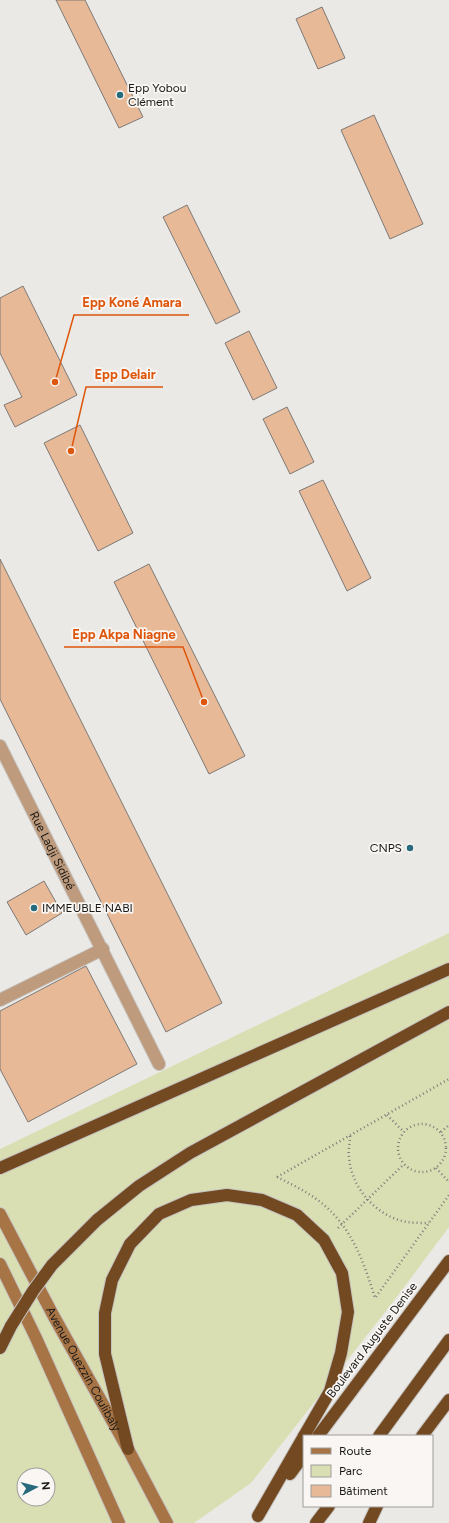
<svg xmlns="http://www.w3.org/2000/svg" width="449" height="1523" viewBox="0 0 449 1523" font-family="Figtree,sans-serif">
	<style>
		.green { fill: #dadfb3; fill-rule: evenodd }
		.building { fill: #e8b997; stroke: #7c7977 }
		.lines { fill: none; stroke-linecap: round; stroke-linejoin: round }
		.street-casing { stroke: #c5c3c0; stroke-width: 14 }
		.secondary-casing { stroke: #c5c3c0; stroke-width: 14 }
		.highway-casing { stroke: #c5c3c0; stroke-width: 14 }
		.path { stroke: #7e7d7a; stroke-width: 2.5; stroke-dasharray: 1 3; stroke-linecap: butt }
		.street { stroke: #be9b7d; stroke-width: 12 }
		.secondary { stroke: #a77446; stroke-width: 12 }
		.highway { stroke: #724921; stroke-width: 12 }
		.highway-bridge-casing { stroke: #c5c3c0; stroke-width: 14; stroke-linecap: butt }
		.highway-bridge { stroke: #724921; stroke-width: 12 }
		.poi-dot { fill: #276b7c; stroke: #f9f6f3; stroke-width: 1.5 }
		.labels { text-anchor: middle; stroke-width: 3.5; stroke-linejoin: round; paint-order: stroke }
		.poi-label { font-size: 12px; fill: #181816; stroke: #f9f6f3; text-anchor: start }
		.street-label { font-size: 12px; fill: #181816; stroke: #f9f6f3 }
		.leader { fill: none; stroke: #de560c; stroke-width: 1.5 }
		.callout-dot { fill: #de560c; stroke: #f9f6f3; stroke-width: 1.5 }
		.callout-label { font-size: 13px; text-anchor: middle; font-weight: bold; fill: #de560c; stroke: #f9f6f3; stroke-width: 3.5; stroke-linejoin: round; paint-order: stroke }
	</style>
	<rect width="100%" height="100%" fill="#ebe9e5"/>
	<path class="green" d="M449,933V1227L393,1302L251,1483L194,1523H0V1149ZM24,1475H48V1499H24Z"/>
	<g class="building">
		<polygon points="56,0 85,0 143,117 119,128"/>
		<polygon points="322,7 345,58 318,69 296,19"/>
		<polygon points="374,115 423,224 390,239 341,130"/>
		<polygon points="187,205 240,312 216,324 163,217"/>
		<polygon points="23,286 77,395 15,427 4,405 22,397 0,353 0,298"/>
		<polygon points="249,331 277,388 253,400 225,343"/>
		<polygon points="287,407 314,462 290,474 263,419"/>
		<polygon points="80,425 133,533 98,551 44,443"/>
		<polygon points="323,480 371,578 347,591 299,491"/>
		<polygon points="0,559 222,1003 166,1032 0,699"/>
		<polygon points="149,564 245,756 209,774 114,582"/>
		<polygon points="44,881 62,913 26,935 7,902"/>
		<polygon points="86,966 137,1064 28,1122 0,1069 0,1011"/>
	</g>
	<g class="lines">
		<defs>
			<g id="street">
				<path id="s1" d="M0,746L159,1064"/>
				<polyline points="0,1000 103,949"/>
			</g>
			<g id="secondary">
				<path id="s2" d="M0,1214L53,1315L128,1449L167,1523"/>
				<polyline points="0,1264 36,1338 119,1523"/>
			</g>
			<g id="highway">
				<path d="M0,1168C150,1103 299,1034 449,969"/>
				<polyline points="97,1220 139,1186 190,1153 449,1012"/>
				<polyline points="0,1348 11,1326"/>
				<polyline points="318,1436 449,1261"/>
				<polyline points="379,1436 449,1340"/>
				<polyline points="422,1436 449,1400"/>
				<polyline points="128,1449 105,1354 105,1313 112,1280 130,1244 159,1214 191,1200 227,1195 262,1200 297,1215 324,1240 342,1273 348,1312 341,1353 330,1391 304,1436"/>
				<polyline points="290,1474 304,1455"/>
				<polyline points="258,1516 304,1436"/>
				<polyline points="316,1523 329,1506"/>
				<polyline points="369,1523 377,1506"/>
			</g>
		</defs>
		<use href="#street" class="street-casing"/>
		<use href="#secondary" class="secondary-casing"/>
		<use href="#highway" class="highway-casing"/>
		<g class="path">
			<polyline points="387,1115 404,1132"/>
			<circle cx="422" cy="1148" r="24"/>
			<polyline points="441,1132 449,1125"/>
			<path d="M350,1136C350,1143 348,1150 349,1157C351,1188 377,1217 407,1222C414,1223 422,1223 429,1223"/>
			<polyline points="436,1168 449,1182"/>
			<path d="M277,1177C293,1185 310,1193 324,1205C353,1230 364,1263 375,1298L449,1195"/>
			<polyline points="277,1177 449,1079"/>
			<polyline points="338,1228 404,1164"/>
		</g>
		<use href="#street" class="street"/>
		<use href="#secondary" class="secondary"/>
		<use href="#highway" class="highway"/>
		<defs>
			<polyline id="highway-bridge" points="11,1326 33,1291 52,1265 97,1220"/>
		</defs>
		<use href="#highway-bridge" class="highway-bridge-casing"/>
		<use href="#highway-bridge" class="highway-bridge"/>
	</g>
	<g class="poi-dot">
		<circle cx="120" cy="95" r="4"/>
		<circle cx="410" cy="848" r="4"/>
		<circle cx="34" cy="908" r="4"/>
	</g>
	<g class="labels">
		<g class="poi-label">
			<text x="128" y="92">Epp Yobou<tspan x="128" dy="14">Clément</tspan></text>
			<text x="402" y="852" text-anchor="end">CNPS</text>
			<text x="42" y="912">IMMEUBLE NABI</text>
		</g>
		<g class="street-label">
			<text dy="4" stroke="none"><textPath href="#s1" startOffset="117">Rue Ladji Sidibé</textPath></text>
			<text transform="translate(372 1340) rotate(-53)" y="4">Boulevard Auguste Denise</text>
			<text dy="4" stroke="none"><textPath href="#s2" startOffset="176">Avenue Ouezzin Coulibaly</textPath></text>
		</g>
	</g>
	<path class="leader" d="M55 382L74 315H189M71 451L86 387H163M204 702L183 647H64"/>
	<g class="callout-dot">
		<circle cx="55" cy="382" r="4"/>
		<circle cx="71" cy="451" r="4"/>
		<circle cx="204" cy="702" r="4"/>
	</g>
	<g class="callout-label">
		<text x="132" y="307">Epp Koné Amara</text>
		<text x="125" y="379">Epp Delair</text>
		<text x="124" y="639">Epp Akpa Niagne</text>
	</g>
	<rect x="303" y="1435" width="130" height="72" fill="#f9f6f3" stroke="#9f9d9b"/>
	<rect x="311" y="1448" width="20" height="6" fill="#a77446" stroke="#9f9d9b"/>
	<text x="339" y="1455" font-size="12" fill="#181816">Route</text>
	<rect x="311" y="1465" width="20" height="12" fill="#dadfb3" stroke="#9f9d9b"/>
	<text x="339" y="1475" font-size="12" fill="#181816">Parc</text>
	<rect x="311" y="1485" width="20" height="12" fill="#e8b997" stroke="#9f9d9b"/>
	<text x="339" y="1495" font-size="12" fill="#181816">Bâtiment</text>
	<g transform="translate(36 1487) rotate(83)"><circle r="19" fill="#f9f6f3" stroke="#9f9d9b"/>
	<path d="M0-3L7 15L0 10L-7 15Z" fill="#276b7c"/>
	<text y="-6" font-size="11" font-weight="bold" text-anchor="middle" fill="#181816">N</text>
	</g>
</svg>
